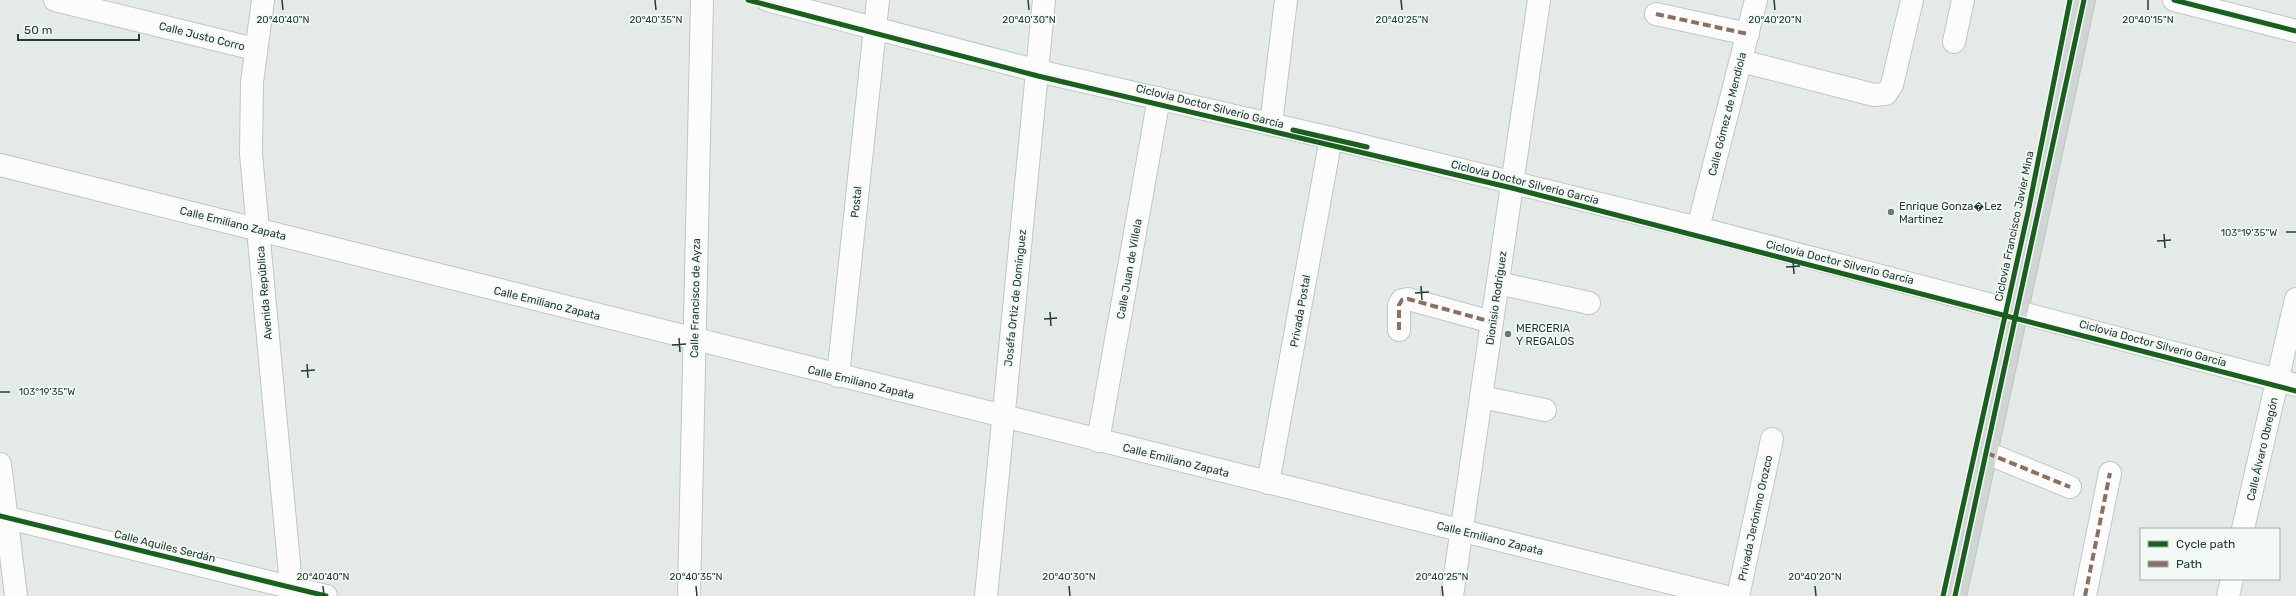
<svg xmlns="http://www.w3.org/2000/svg" width="2296" height="596" viewBox="0 0 2296 596" font-family="Rubik,sans-serif">
	<style>
		.lines { fill: none; stroke-linecap: round; stroke-linejoin: round }
		.minor-casing { stroke: #c1c7c4; stroke-width: 24 }
		.major-casing { stroke: #bdc6c2; stroke-width: 24 }
		.minor { stroke: #fbfcfb; stroke-width: 22 }
		.major { stroke: #cdd6d3; stroke-width: 22 }
		.quiet { stroke: #8d6e63; stroke-width: 4; stroke-dasharray: 8 4; stroke-linecap: butt }
		.cycleway-casing { stroke: #f3f9f5; stroke-width: 8 }
		.cycleway { stroke: #1b5e20; stroke-width: 5 }
		.ticks { fill: none; stroke: #223d33; stroke-width: 1.5 }
		.poi-dot { fill: #667a72; stroke: #f3f9f5; stroke-width: 1.5 }
		.labels { text-anchor: middle; stroke-width: 3.5; stroke-linejoin: round; paint-order: stroke }
		.street-label { font-size: 11px; fill: #223d33; stroke: #f3f9f5 }
		.poi-label { font-size: 11px; fill: #223d33; stroke: #f3f9f5; text-anchor: start }
		.ticks-label { font-size: 10px; text-anchor: middle; fill: #223d33; stroke: #f3f9f5; stroke-width: 3.5; stroke-linejoin: round; paint-order: stroke }
	</style>
	<rect width="100%" height="100%" fill="#e4eae7"/>
	<g class="lines">
		<defs>
			<g id="minor">
				<polyline points="55,0 255,49"/>
				<polyline points="263,0 252,82 251,154 292,596"/>
				<polyline points="767,0 1038,71 1331,138 1698,228 2296,385"/>
				<polyline points="2174,0 2296,31"/>
				<polyline points="1656,14 1748,34"/>
				<polyline points="1954,42 1963,0"/>
				<polyline points="1741,61 1874,95 1886,94 1892,85 1912,0"/>
				<polyline points="1271,124 1286,0"/>
				<polyline points="0,165 1723,596"/>
				<polyline points="1698,228 1756,0"/>
				<polyline points="1498,283 1589,303"/>
				<polyline points="1399,330 1399,305 1402,300 1408,299 1492,322"/>
				<polyline points="838,376 878,0"/>
				<polyline points="1481,397 1545,410"/>
				<polyline points="1098,441 1159,98"/>
				<polyline points="1987,453 2070,487"/>
				<polyline points="0,464 16,596"/>
				<polyline points="1268,483 1331,138"/>
				<polyline points="0,516 326,596"/>
				<polyline points="2243,529 2296,299"/>
				<polyline points="689,596 702,0"/>
				<polyline points="986,596 1044,0"/>
				<polyline points="1452,596 1539,0"/>
				<polyline points="1738,596 1772,439"/>
				<polyline points="2085,596 2110,473"/>
				<polyline points="2228,596 2232,579"/>
			</g>
			<polyline id="major" points="1955,596 2084,0"/>
		</defs>
		<use href="#minor" class="minor-casing"/>
		<use href="#major" class="major-casing"/>
		<use href="#minor" class="minor"/>
		<use href="#major" class="major"/>
		<g class="quiet">
			<polyline points="1656,14 1748,34"/>
			<polyline points="1399,330 1399,305 1402,300 1408,299 1492,322"/>
			<polyline points="1987,453 2070,487"/>
			<polyline points="2085,596 2110,473"/>
		</g>
		<defs>
			<g id="cycleway">
				<polyline points="748,0 1038,76 1512,188 2296,391"/>
				<polyline points="2174,0 2296,31"/>
				<polyline points="1293,130 1367,147"/>
				<polyline points="0,516 326,596"/>
				<polyline points="1943,596 2028,212 2070,0"/>
				<polyline points="1955,596 2084,0"/>
			</g>
		</defs>
		<use href="#cycleway" class="cycleway-casing"/>
		<use href="#cycleway" class="cycleway"/>
	</g>
	<path class="ticks" d="M282,0L283,10M655,0L656,10M1028,0L1029,10M1401,0L1402,10M1774,0L1775,10M2148,0V10M2286,232H2296M2164,234L2165,248M2157,241L2171,240M1793,260L1794,274M1786,267L1800,266M1421,286L1422,300M1415,293L1429,292M1050,312L1051,326M1044,319L1057,318M679,338L680,352M672,345L686,344M307,364L308,378M301,371L315,370M0,392H10M323,586L324,596M696,586L697,596M1069,586L1070,596M1442,586L1443,596M1815,586L1816,596"/>
	<g class="poi-dot">
		<circle cx="1891" cy="212" r="4"/>
		<circle cx="1508" cy="334" r="4"/>
	</g>
	<g class="labels">
		<g class="street-label">
			<text transform="translate(202 36) rotate(14)" y="4">Calle Justo Corro</text>
			<text transform="translate(1210 106) rotate(14)" y="4">Ciclovia Doctor Silverio García</text>
			<text transform="translate(1727 114) rotate(-76)" y="4">Calle Gómez de Mendiola</text>
			<text transform="translate(1525 182) rotate(14)" y="4">Ciclovia Doctor Silverio García</text>
			<text transform="translate(856 202) rotate(-84)" y="4">Postal</text>
			<text transform="translate(233 223) rotate(14)" y="4">Calle Emiliano Zapata</text>
			<text transform="translate(2014 226) rotate(-78)" y="4">Ciclovia Francisco Javier Mina</text>
			<text transform="translate(1840 262) rotate(14)" y="4">Ciclovia Doctor Silverio García</text>
			<text transform="translate(1129 269) rotate(-80)" y="4">Calle Juan de Villela</text>
			<text transform="translate(264 293) rotate(-95)" y="4">Avenida República</text>
			<text transform="translate(695 298) rotate(-89)" y="4">Calle Francisco de Ayza</text>
			<text transform="translate(1015 298) rotate(-84)" y="4">Joséfa Ortiz de Domínguez</text>
			<text transform="translate(1496 298) rotate(-82)" y="4">Dionisio Rodríguez</text>
			<text transform="translate(547 303) rotate(14)" y="4">Calle Emiliano Zapata</text>
			<text transform="translate(1300 311) rotate(-80)" y="4">Privada Postal</text>
			<text transform="translate(2153 343) rotate(15)" y="4">Ciclovia Doctor Silverio García</text>
			<text transform="translate(861 382) rotate(14)" y="4">Calle Emiliano Zapata</text>
			<text transform="translate(2262 449) rotate(-77)" y="4">Calle Álvaro Obregón</text>
			<text transform="translate(1176 460) rotate(14)" y="4">Calle Emiliano Zapata</text>
			<text transform="translate(1755 518) rotate(-78)" y="4">Privada Jerónimo Orozco</text>
			<text transform="translate(1490 538) rotate(14)" y="4">Calle Emiliano Zapata</text>
			<text transform="translate(165 546) rotate(14)" y="4">Calle Aquiles Serdán</text>
		</g>
		<g class="poi-label">
			<text x="1899" y="210">Enrique Gonza�Lez<tspan x="1899" dy="13">Martinez</tspan></text>
			<text x="1516" y="332">MERCERIA<tspan x="1516" dy="13">Y REGALOS</tspan></text>
		</g>
	</g>
	<g class="ticks-label">
		<text x="283" y="23">20°40'40"N</text>
		<text x="656" y="23">20°40'35"N</text>
		<text x="1029" y="23">20°40'30"N</text>
		<text x="1402" y="23">20°40'25"N</text>
		<text x="1775" y="23">20°40'20"N</text>
		<text x="2148" y="23">20°40'15"N</text>
		<text x="2249" y="236">103°19'35"W</text>
		<text x="47" y="395">103°19'35"W</text>
		<text x="323" y="580">20°40'40"N</text>
		<text x="696" y="580">20°40'35"N</text>
		<text x="1069" y="580">20°40'30"N</text>
		<text x="1442" y="580">20°40'25"N</text>
		<text x="1815" y="580">20°40'20"N</text>
	</g>
	<rect x="2140" y="528" width="140" height="52" fill="#f3f9f5" stroke="#9faea7"/>
	<rect x="2148" y="541" width="20" height="6" fill="#1b5e20" stroke="#9faea7"/>
	<text x="2176" y="548" font-size="12" fill="#223d33">Cycle path</text>
	<rect x="2148" y="561" width="20" height="6" fill="#8d6e63" stroke="#9faea7"/>
	<text x="2176" y="568" font-size="12" fill="#223d33">Path</text>
	<path d="M18 34v6h121v-6" fill="none" stroke="#223d33" stroke-width="2"/>
	<text x="24" y="34" font-size="12" fill="#223d33" stroke="#f3f9f5" stroke-width="3" paint-order="stroke">50 m</text>
</svg>
